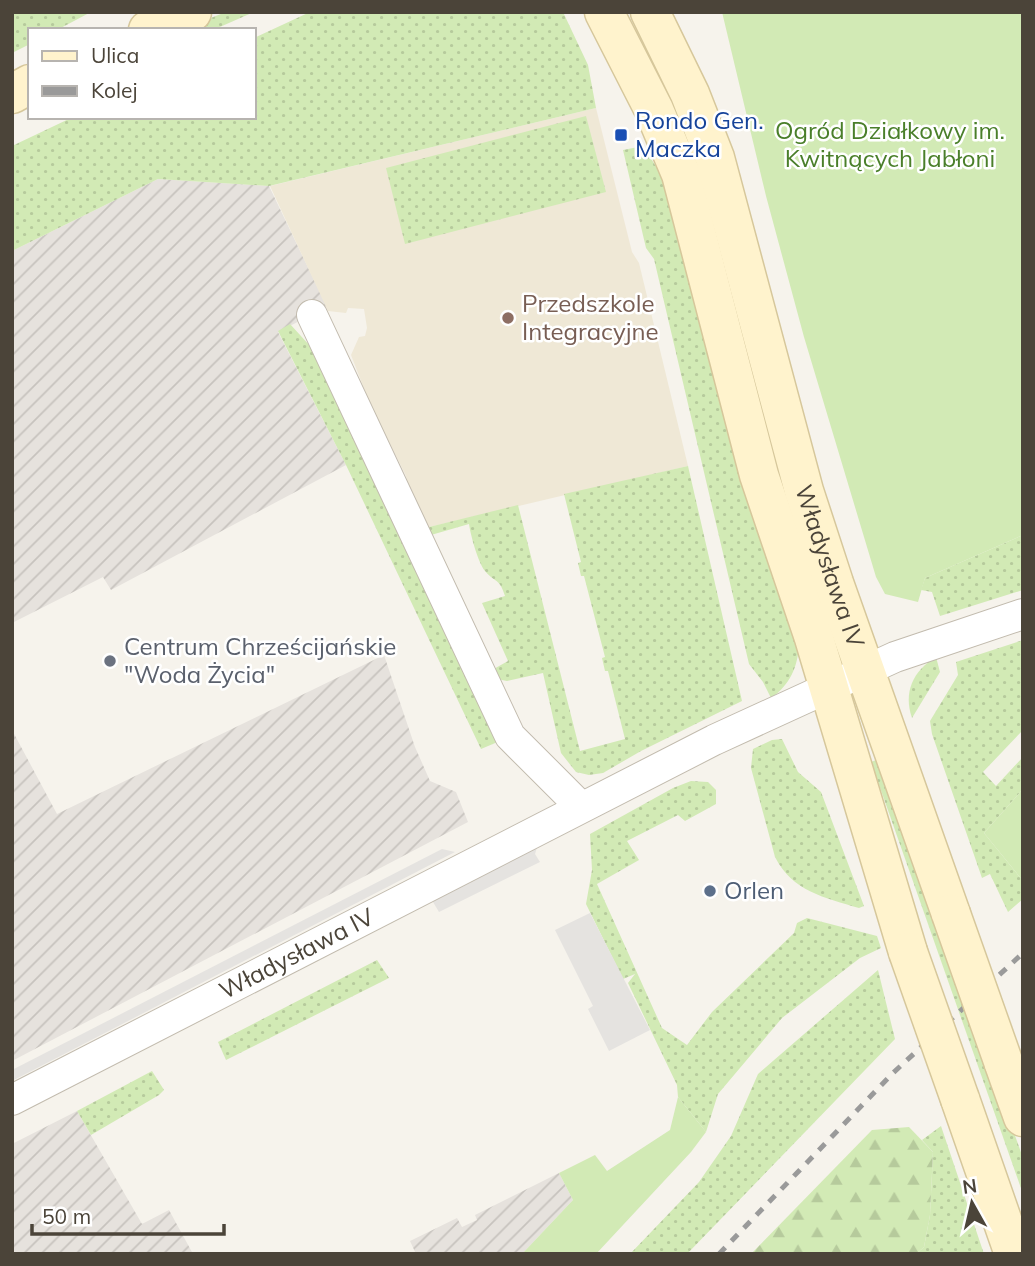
<svg xmlns="http://www.w3.org/2000/svg" width="1035" height="1266" viewBox="0 0 1035 1266" font-family="Mulish,sans-serif">
	<style>
		.industrial { fill: url(#industrial-furrows) }
		.education { fill: #efe8d6 }
		.grass { fill: url(#grass-dots) }
		.forest { fill: url(#forest-firs) }
		.garden { fill: #d2eab5 }
		.parking { fill: #e5e3e0 }
		.lines { fill: none; stroke-linecap: round; stroke-linejoin: round }
		.street-casing { stroke: #c2bbae; stroke-width: 32 }
		.secondary-casing { stroke: #d6c79b; stroke-width: 41 }
		.street { stroke: #fff; stroke-width: 30 }
		.secondary { stroke: #fff3cd; stroke-width: 38 }
		.rail { stroke: #9a9a9a; stroke-width: 5; stroke-dasharray: 9 9; stroke-linecap: butt }
		.secondary-bridge-casing { stroke: #d6c79b; stroke-width: 41; stroke-linecap: butt }
		.secondary-bridge { stroke: #fff3cd; stroke-width: 38 }
		.transit-dot { fill: #1a4fb4; stroke: #fff; stroke-width: 2.5 }
		.education-dot { fill: #8d6e63; stroke: #fff; stroke-width: 2.5 }
		.worship-dot { fill: #6b7280; stroke: #fff; stroke-width: 2.5 }
		.service-dot { fill: #5c6f8a; stroke: #fff; stroke-width: 2.5 }
		.labels { text-anchor: middle; stroke-width: 5; stroke-linejoin: round; paint-order: stroke }
		.transit-label { font-size: 24px; fill: #164399; stroke: #fff; text-anchor: start }
		.park-label { font-size: 24px; fill: #4a7f2a; stroke: #fff }
		.education-label { font-size: 24px; fill: #785e54; stroke: #fff; text-anchor: start }
		.street-label { font-size: 24px; fill: #4b4439; stroke: #fff }
		.worship-label { font-size: 24px; fill: #5b616d; stroke: #fff; text-anchor: start }
		.service-label { font-size: 24px; fill: #4e5e75; stroke: #fff; text-anchor: start }
	</style>
	<defs>
		<pattern id="industrial-furrows" width="10" height="10" patternUnits="userSpaceOnUse" patternTransform="scale(1.75)"><rect width="10" height="10" fill="#e6e2dd"/><path d="M-1 1l2-2M0 10L10 0M9 11l2-2" fill="none" stroke="#c7c3be"/></pattern>
		<pattern id="grass-dots" width="8" height="8" patternUnits="userSpaceOnUse" patternTransform="scale(1.75)"><rect width="8" height="8" fill="#d2eab5"/><path d="M2 2h.1M6 6h.1" fill="none" stroke="#b6ca9c" stroke-width="1.8" stroke-linecap="round"/></pattern>
		<pattern id="forest-firs" width="22" height="20" patternUnits="userSpaceOnUse" patternTransform="scale(1.75)"><rect width="22" height="20" fill="#d2eab5"/><path d="M5 1l3.5 6h-7zM16 11l3.5 6h-7z" fill="#b6ca9c"/></pattern>
	</defs>
	<rect width="100%" height="100%" fill="#f6f3ec"/>
	<g class="industrial">
		<polygon points="158,179 269,186 327,307 278,332 346,465 111,590 103,577 12,623 12,251"/>
		<polygon points="384,655 415,747 430,781 456,792 468,822 12,1061 12,730 57,814"/>
		<polygon points="77,1111 142,1224 169,1210 193,1254 12,1254 12,1144"/>
		<polygon points="559,1173 573,1200 522,1254 416,1254 410,1241 457,1218 462,1227 477,1220 475,1215"/>
	</g>
	<polygon class="education" points="596,108 632,252 639,263 688,466 425,528 410,495 406,476 370,404 351,355 359,337 365,336 367,328 364,309 348,308 346,313 328,311 270,186"/>
	<g class="grass">
		<polygon points="12,12 91,12 57,30 30,30 30,44 12,53"/>
		<polygon points="226,12 254,12 213,30 180,30"/>
		<polygon points="310,12 563,12 588,65 596,108 269,186 158,179 12,251 12,146 73,117 254,117 254,38"/>
		<polygon points="586,116 606,192 405,244 386,168"/>
		<path d="M643,146L673,193L799,644C798,667 790,685 771,698L763,682L749,664L654,259L646,248L623,150Z"/>
		<polygon points="290,324 311,347 500,741 481,749 346,465 278,331"/>
		<path d="M688,466L742,701L641,751L603,773L589,775L576,772L561,753L543,673L507,681L497,679L492,670L508,661L482,603L505,596C499,577 496,584 485,571C478,562 471,537 469,524L431,535L425,528L518,505L580,751L625,739L608,671H605L602,658L605,657L584,576H581L578,563L581,562L564,494Z"/>
		<polygon points="1023,535 1023,590 940,616 932,592 921,590 925,578"/>
		<polygon points="1023,640 1023,730 983,772 996,786 1023,757 1023,789 984,833 1023,881 1023,899 1008,912 990,874 982,878 932,734 930,721 958,675 956,662"/>
		<path d="M936,657L940,672L912,718C903,692 913,671 936,657Z"/>
		<path d="M782,739L798,772L821,792L864,906L859,908C825,898 792,891 775,857L751,768L753,749L772,740Z"/>
		<polygon points="881,758 1023,1158 1023,1194 871,762"/>
		<polygon points="691,781 708,782 716,790 716,804 685,821 678,815 627,841 639,860 597,884 662,1028 687,1045 712,1012 794,933 797,923 807,918 877,936 881,948 860,958 782,1018 718,1094 706,1132 678,1097 677,1085 628,983 635,974 623,979 586,904 592,870 590,834 673,788"/>
		<polygon points="377,960 389,978 226,1060 218,1042"/>
		<polygon points="878,970 895,1039 687,1254 630,1254 699,1182 731,1136 758,1074"/>
		<polygon points="152,1071 164,1090 159,1095 91,1135 77,1111"/>
		<polygon points="941,1126 984,1254 916,1254 924,1247 930,1215 933,1152 922,1140"/>
	</g>
	<polygon class="forest" points="909,1127 933,1152 930,1215 924,1247 916,1254 751,1254 872,1130"/>
	<g class="garden">
		<polygon points="722,12 1023,12 1023,535 925,578 918,602 885,594 876,577 804,337 766,196"/>
		<polygon points="1023,789 1023,881 984,833"/>
		<polygon points="678,1097 706,1132 691,1152 596,1254 522,1254 573,1200 559,1173 595,1155 607,1171 670,1130"/>
	</g>
	<g class="parking">
		<polygon points="538,844 535,854 540,862 439,912 433,902 425,899"/>
		<polygon points="442,849 455,852 12,1081 12,1070"/>
		<polygon points="590,913 650,1030 609,1051 588,1009 593,1006 555,930"/>
	</g>
	<g class="lines">
		<defs>
			<g id="street">
				<polyline points="312,315 510,736 581,807"/>
				<path id="s1" d="M12,1100L714,740L895,657L1023,614"/>
			</g>
			<g id="secondary">
				<polyline points="604,12 654,110 681,174 759,475 814,638 908,952"/>
				<path id="s2" d="M650,12L690,94L715,158L804,491L834,583L951,914"/>
				<polyline points="148,30 192,12"/>
				<polyline points="12,94 30,84"/>
				<polyline points="1003,1061 1023,1117"/>
				<polyline points="960,1099 1014,1254"/>
			</g>
		</defs>
		<use href="#street" class="street-casing"/>
		<use href="#secondary" class="secondary-casing"/>
		<use href="#street" class="street"/>
		<use href="#secondary" class="secondary"/>
		<polyline class="rail" points="719,1254 893,1073 1023,953"/>
		<defs>
			<g id="secondary-bridge">
				<polyline points="951,914 1003,1061"/>
				<polyline points="908,952 960,1099"/>
			</g>
		</defs>
		<use href="#secondary-bridge" class="secondary-bridge-casing"/>
		<use href="#secondary-bridge" class="secondary-bridge"/>
	</g>
	<rect class="transit-dot" x="614" y="128" width="14" height="14" rx="3.5"/>
	<circle class="education-dot" cx="508" cy="318" r="7"/>
	<circle class="worship-dot" cx="110" cy="661" r="7"/>
	<circle class="service-dot" cx="710" cy="891" r="7"/>
	<g class="labels">
		<g class="transit-label">
			<text x="635" y="129">Rondo Gen.<tspan x="635" dy="28">Maczka</tspan></text>
		</g>
		<g class="park-label">
			<text x="890" y="139">Ogród Działkowy im.<tspan x="890" dy="28">Kwitnących Jabłoni</tspan></text>
		</g>
		<g class="education-label">
			<text x="522" y="312">Przedszkole<tspan x="522" dy="28">Integracyjne</tspan></text>
		</g>
		<g class="street-label">
			<text dy="8" stroke="none"><textPath href="#s2" startOffset="584">Władysława IV</textPath></text>
			<text dy="8" stroke="none"><textPath href="#s1" startOffset="320">Władysława IV</textPath></text>
		</g>
		<g class="worship-label">
			<text x="124" y="655">Centrum Chrześcijańskie<tspan x="124" dy="28">"Woda Życia"</tspan></text>
		</g>
		<g class="service-label">
			<text x="724" y="899">Orlen</text>
		</g>
	</g>
	<rect width="1035" height="1266" fill="none" stroke="#4b4439" stroke-width="28"/>
	<rect x="28" y="28" width="228" height="91" fill="#ffffff" stroke="#b7b4b0" stroke-width="2"/>
	<rect x="42" y="51" width="35" height="10" fill="#fff3cd" stroke="#b7b4b0" stroke-width="2"/>
	<text x="91" y="63" font-size="21" fill="#4b4439">Ulica</text>
	<rect x="42" y="86" width="35" height="10" fill="#9a9a9a" stroke="#b7b4b0" stroke-width="2"/>
	<text x="91" y="98" font-size="21" fill="#4b4439">Kolej</text>
	<g transform="translate(972 1203) rotate(352)" stroke="#ffffff" stroke-width="5" paint-order="stroke">
	<path d="M0-5L12 26L0 18L-12 26Z" fill="#4b4439"/>
	<text y="-10" font-size="19" font-weight="bold" text-anchor="middle" fill="#4b4439">N</text>
	</g>
	<path d="M32 1224v10h192v-10" fill="none" stroke="#4b4439" stroke-width="3.5"/>
	<text x="42" y="1224" font-size="21" fill="#4b4439" stroke="#ffffff" stroke-width="5" paint-order="stroke">50 m</text>
</svg>
